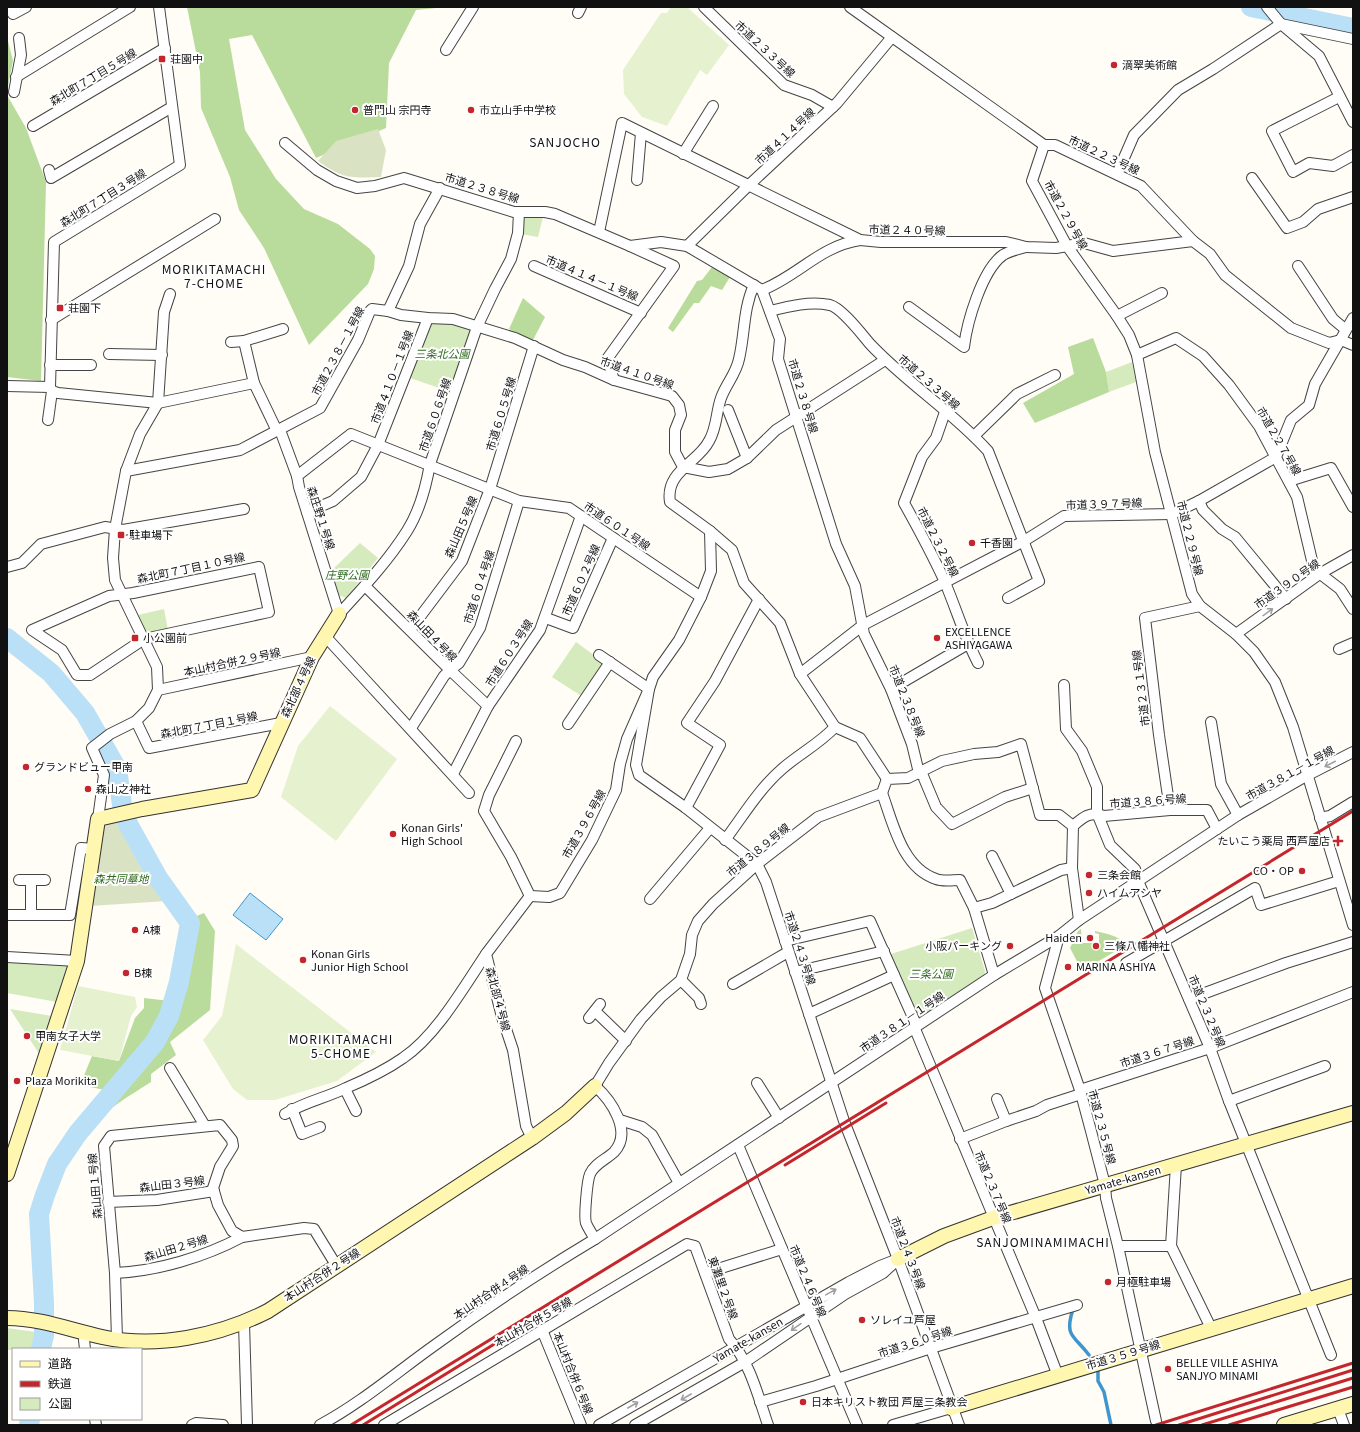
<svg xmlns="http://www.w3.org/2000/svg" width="1360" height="1432" viewBox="0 0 1360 1432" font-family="Georgia,'Noto Sans JP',serif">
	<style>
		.green { fill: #d5ebbd }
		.forest { fill: #b9dc9c }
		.cemetery { fill: #d9e3c4 }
		.pitch { fill: #e6f2cf }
		.water { fill: #b9e0f7; stroke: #3f96cf }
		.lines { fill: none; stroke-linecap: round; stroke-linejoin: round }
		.stream { stroke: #3f96cf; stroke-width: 3.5 }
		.river { stroke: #b9e0f7; stroke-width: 20 }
		.street-casing { stroke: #444; stroke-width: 12 }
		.secondary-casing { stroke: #333; stroke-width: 16 }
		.street { stroke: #fff; stroke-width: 10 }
		.secondary { stroke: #fff6b0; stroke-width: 14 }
		.rail { stroke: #c4262e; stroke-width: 3 }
		.oneway { stroke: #a0a0a0 }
		.poi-dot { fill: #c4262e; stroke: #fff; stroke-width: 1.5 }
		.labels { text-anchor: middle; stroke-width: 4; stroke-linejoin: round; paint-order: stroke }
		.street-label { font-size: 11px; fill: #111; stroke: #fff }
		.poi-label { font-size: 11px; fill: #111; stroke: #fff; text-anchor: start }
		.park-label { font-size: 11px; font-style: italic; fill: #2f6b1f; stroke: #fff }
		.neighbourhood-label { font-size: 12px; letter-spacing: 1px; fill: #111; stroke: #fff }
	</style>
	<rect width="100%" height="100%" fill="#fffdf5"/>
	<g class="green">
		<polygon points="525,216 543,217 538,237 521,234"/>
		<polygon points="454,322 474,330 451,392 410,378 431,323"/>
		<polygon points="1132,362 1136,382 1109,392 1106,372"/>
		<polygon points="360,543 378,558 346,598 338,595 331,571"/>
		<polygon points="164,609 168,630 156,633 144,630 138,615"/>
		<polygon points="576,642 606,664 583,697 552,677"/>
		<polygon points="972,928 985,971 984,977 918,1022 888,955"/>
		<polygon points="7,962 64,963 71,965 57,1002 7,993"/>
		<polygon points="10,1009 52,1016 40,1055"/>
		<polygon points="7,1328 36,1332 34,1349 7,1350"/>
	</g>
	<g class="forest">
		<polygon points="187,7 447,7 416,10 389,63 386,128 316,158 252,35 229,39 245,130 276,179 304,209 338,224 370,249 375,256 374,269 368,284 309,345 264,248 239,210 230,177 201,108 200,72"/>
		<polygon points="7,37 13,61 7,91"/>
		<polygon points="7,95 26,128 46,182 41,381 7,377"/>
		<polygon points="712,267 730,277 722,290 711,286 699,303 694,303 673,332 668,328 697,281 702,280"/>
		<polygon points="523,298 545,317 533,340 509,329"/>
		<polygon points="1093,338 1106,372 1109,392 1035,423 1023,403 1074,374 1068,347"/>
		<path d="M204,913L215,931L210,1010L170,1042L176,1055L151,1074V1082C123,1100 100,1112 82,1140L73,1136L105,1090L80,1085L92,1056L119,1061L135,1018L144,1008V998L170,1001L184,921Z"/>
		<path d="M1081,929L1082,943H1099V934L1095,933V931C1106,934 1119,935 1126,945L1082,971L1070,948L1078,931Z"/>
	</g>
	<g class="cemetery">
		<path d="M378,129L386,150L381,177C349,178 344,179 318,161L336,141Z"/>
		<path d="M120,821C134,849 148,876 167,901L90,906L102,830L107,823Z"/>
	</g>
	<g class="pitch">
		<polygon points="671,7 687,7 729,45 707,75 700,70 667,126 642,117 624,94 623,70 661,13 667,13"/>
		<polygon points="330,706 397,759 336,841 281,797 298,746"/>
		<polygon points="236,944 376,1052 337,1081 275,1100 247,1100 233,1089 203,1040 222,1016"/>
		<polygon points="78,986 135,997 137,1007 131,1016 119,1061 60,1050"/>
	</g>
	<polygon class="water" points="250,893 283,919 266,940 233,915"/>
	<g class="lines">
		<g class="stream">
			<path d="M1073,1309C1064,1337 1074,1335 1089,1355"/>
			<polyline points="1098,1371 1098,1381 1104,1392 1111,1425"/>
		</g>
		<g class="river">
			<polyline points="1251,7 1353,28"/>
			<polyline points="7,638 51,673 85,713 117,769 122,805 128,824 158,878 190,923 179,982 169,1016 155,1042 78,1133 57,1164 45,1195 39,1214 44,1303 44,1335 41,1349"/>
			<polyline points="29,1425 30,1419"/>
		</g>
		<defs>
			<g id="street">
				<polyline points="9,7 13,14 26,7"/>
				<polyline points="159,7 180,165 54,242 50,387 52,391 58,393 158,403 254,383"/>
				<polyline points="704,7 784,85 812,95 833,107"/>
				<polyline points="850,7 1044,145 1055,145 1141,186 1193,241 1210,254 1225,275 1291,328 1329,343 1341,340 1353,345"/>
				<polyline points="1267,7 1281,24 1319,56 1353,122"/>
				<polyline points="578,13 581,7"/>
				<polyline points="446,50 473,7"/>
				<polyline points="16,77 130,7"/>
				<polyline points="14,92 21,55 19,38"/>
				<polyline points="1339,97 1272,131 1293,172 1309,163 1333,166 1353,155"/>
				<polyline points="33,126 165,48"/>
				<polyline points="285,143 317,170 336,181 357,188 375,186 404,178 514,212 545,212 555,214 630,246 661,242 687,246 762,290 780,339 778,359 836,544 855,586 864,634 891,689 912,744 919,773 923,776 936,807 952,824 1005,797 1033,788"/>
				<polyline points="1044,145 1032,181 1067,246 1117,316 1129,335 1137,355 1155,452 1192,594 1200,606 1236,634 1254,652 1275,682 1293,727 1353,925"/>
				<polyline points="683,154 713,106"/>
				<polyline points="49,170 51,178 172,107"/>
				<polyline points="1117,174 1134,135 1178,90 1213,69 1281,24 1353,39"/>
				<polyline points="1252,178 1287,228 1303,222 1318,209 1353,197"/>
				<polyline points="637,180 641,133"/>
				<polyline points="599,232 622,123 860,240 881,242 1006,242 1026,247 1056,248 1084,243 1113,251 1193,241"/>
				<polyline points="687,246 748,186 837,103 892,37"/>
				<polyline points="534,266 641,313"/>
				<polyline points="1298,266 1333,319 1345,329"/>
				<path d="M754,285C743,309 745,334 739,359C736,374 726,384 721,398C716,412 717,428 709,441C698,463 665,471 670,502L710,531L732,550L744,583L780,623L800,674L835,727L860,738L887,779"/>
				<path d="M762,290C798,276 820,246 860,240"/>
				<path d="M909,307L964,347C967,322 982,270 1003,255C1009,251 1019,249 1026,247"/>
				<polyline points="388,311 401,315 428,318 453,319 515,338 563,360 585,367 614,380 672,396 679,405 681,415 675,430 675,452 683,467 709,472 728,469 747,458 776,430 885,360"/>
				<path d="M770,311C790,306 810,301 830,305C842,308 863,336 871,345C907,383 953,412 988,451L1039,581L1008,598"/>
				<polyline points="1117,316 1162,293"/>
				<polyline points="51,320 215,219"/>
				<polyline points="231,342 244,341"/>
				<polyline points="109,354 162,355"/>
				<polyline points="1137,355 1176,338 1203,356 1229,385 1259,426 1297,497 1314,569 1340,589 1353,609"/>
				<polyline points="50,365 91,365"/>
				<polyline points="614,380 607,359 674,266 630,246"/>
				<polyline points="7,386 50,387"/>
				<polyline points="728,410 747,458"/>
				<path d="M945,412L936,438L922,457L904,503C918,528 932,554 944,580C956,608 964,636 978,663"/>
				<polyline points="48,420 52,391"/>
				<path d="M280,430L297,476L299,487L339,614C363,588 388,561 407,531C419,512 426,487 430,464L477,327L495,289L511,259L518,233L519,212"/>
				<polyline points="277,431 254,383 244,341 283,329"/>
				<polyline points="974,436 1017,394 1055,375"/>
				<polyline points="126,471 240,450 320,408 358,340 370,311 372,309 388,311 409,266 420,224 440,188"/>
				<polyline points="297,476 351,434 519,501 569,508 701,597"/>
				<polyline points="1289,481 1331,468 1353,507"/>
				<polyline points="1199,501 1203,510 1222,529 1235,537 1286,599"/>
				<polyline points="307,512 333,501 361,477 378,445 428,318"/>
				<polyline points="710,531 711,571 701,597 679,640 653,677 649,689 636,765 639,775 686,808 757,864 766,882 844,1121 898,1259 959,1425"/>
				<polyline points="7,567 22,563 41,544 105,527 123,530 244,509"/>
				<polygon points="259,567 269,612 144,639 90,675 77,675 62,650 32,630 109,596 133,593"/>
				<polyline points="365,586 450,670 444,676 411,728"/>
				<polyline points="546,618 573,628 613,538"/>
				<polyline points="410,630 462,561 490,489 534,346"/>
				<polyline points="1236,634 1321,573 1353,555"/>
				<polyline points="325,636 469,793"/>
				<polyline points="1339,649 1353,643"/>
				<polyline points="800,674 863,625 1024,541 1064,516 1172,514 1199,501 1276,457 1291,420 1309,405 1315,384 1353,318"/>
				<polyline points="1064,685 1066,729 1082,751 1097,787 1097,813 1110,845 1135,869 1138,881 1210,1048 1229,1101 1331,1355"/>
				<polyline points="891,689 968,644"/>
				<polyline points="158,690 312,657"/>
				<polyline points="488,706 450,670 459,663 480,628 519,501"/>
				<polyline points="136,721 149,748 281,723"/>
				<polyline points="1211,722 1221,784 1238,815"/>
				<polyline points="568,724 610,662"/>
				<polyline points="516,741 489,795 484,811 511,857 530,896 486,954 502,1017 513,1050 526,1126 532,1138"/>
				<polyline points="453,774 488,706 540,630 581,516"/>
				<path d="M882,793C893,823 902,868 936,879C943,882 953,880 960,880L974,908L994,975"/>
				<polyline points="686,808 720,745 687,723 715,681 759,599"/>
				<polyline points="1170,810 1159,735 1145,618 1200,606"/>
				<polyline points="1320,818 1330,816 1353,802"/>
				<polyline points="98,819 104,775 92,748 110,734 136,721 149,708 158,690 157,667 115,580 113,558 115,529 126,471 140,434 158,403 164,312 170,294"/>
				<path d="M1073,826C1083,817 1090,811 1104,816L1170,810H1207L1217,829"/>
				<path d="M725,840C743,816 759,789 782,769C799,754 819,744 835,727"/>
				<polyline points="992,856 1011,894"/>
				<polyline points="19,880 45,880"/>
				<polyline points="31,880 31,915"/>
				<polyline points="530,896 549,897 560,893 592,840 616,790 620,764 627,739 649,689 599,655"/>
				<polyline points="650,899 710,828"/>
				<polyline points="974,908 992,903 1061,870 1072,868"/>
				<polyline points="7,915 70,915 81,848 94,849"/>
				<polyline points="1059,936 1045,988 1080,1090 1091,1131 1105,1185 1106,1198 1118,1246 1156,1421"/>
				<polyline points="785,941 870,921 915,1022 915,1029 1036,1318 1058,1376"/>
				<polyline points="7,957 77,961"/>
				<polyline points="1126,963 1255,888 1261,905 1339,881"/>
				<polyline points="795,972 884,951"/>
				<polyline points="681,980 699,998 701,1004"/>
				<polyline points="733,984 788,952"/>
				<polyline points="1189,999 1286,963 1353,942"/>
				<polyline points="595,1011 626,1041"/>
				<polyline points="809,1014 894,975"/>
				<polyline points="589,1018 600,1004"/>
				<polyline points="170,1068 205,1126"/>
				<polyline points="757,1083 779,1118"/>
				<polyline points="345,1089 356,1111"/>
				<polyline points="1080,1090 1210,1048 1353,992"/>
				<polyline points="997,1099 1006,1121"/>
				<polyline points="1229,1101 1325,1066"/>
				<polyline points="292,1109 302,1134 320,1127"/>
				<path d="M285,1114C304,1102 326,1098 346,1088C365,1080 386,1070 403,1058C436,1036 464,987 486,954"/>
				<polyline points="620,1120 642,1127 652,1135 679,1183"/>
				<polyline points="960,1139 1006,1121 1036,1111 1047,1105 1081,1094"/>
				<polyline points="738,1145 857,1425"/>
				<polyline points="1176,1165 1171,1246 1211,1328"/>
				<polyline points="108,1202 157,1200 214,1191"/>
				<path d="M595,1239C592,1234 588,1228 586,1223C584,1217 587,1181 590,1174C594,1164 607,1159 614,1152C633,1132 611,1100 595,1086L609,1063L641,1019L661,997L681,980L690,954L692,935L698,921L713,904L757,864L818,817L882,793L887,779L908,778L942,761L974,754L998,752L1021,744L1040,815H1059L1073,826L1072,868L1079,920"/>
				<polyline points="1118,1246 1171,1246"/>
				<path d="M115,1273C158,1271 204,1257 242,1237"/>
				<polyline points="705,1273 782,1249"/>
				<polyline points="244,1323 247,1425"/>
				<polyline points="542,1330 581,1425"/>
				<polyline points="117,1339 115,1273 104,1146 111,1136 220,1125 232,1140 233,1146 220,1167 213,1188 218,1205 232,1231 242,1237 304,1228 314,1229 336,1265"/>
				<polyline points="85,1349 84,1340 86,1332"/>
				<polyline points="760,1402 816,1386 931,1348 1077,1305"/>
				<polyline points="1338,1409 1344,1425"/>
				<polyline points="95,1419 96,1425"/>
				<polyline points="192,1425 196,1423 223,1425"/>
				<path d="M320,1425C361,1403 397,1372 435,1345C487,1307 540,1272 595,1239L994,975L1059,936L1079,920L1238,815L1306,776L1353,752"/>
				<path d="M384,1425L687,1244L695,1246L729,1339C750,1362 758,1396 768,1425"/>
				<polyline points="599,1425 849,1282 880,1266 898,1259"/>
				<polyline points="635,1425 745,1362 845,1294 883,1273 895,1262"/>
				<polyline points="893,1425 951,1408"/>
			</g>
			<g id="secondary">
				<polyline points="7,1174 77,961 98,819 142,809 252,790 312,657 339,614"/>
				<polyline points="898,1259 944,1236 993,1218 1353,1113"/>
				<path d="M7,1318C40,1318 70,1330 102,1337C157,1349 219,1336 268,1311L532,1138L566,1113L595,1086"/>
				<polyline points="951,1408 1353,1286"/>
				<polyline points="1284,1425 1353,1404"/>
			</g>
		</defs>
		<use href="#street" class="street-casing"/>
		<use href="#secondary" class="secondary-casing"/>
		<use href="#street" class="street"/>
		<use href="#secondary" class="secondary"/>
		<g class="rail">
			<polyline points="785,1165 886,1103"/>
			<path d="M351,1425C685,1220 1019,1015 1353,811"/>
			<polyline points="363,1425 496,1343"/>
			<polyline points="1156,1425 1353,1363"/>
			<polyline points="1179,1425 1353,1370"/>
			<polyline points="1202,1425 1353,1378"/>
			<polyline points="1229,1425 1353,1387"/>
		</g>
	</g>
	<defs><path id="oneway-shaft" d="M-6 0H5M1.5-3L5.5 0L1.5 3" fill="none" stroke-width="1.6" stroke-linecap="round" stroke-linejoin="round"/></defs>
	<g class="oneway">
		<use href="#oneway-shaft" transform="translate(1268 612) rotate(-36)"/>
		<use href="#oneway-shaft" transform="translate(1330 764) rotate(153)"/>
		<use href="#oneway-shaft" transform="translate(831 1292) rotate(-29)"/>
		<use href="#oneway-shaft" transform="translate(796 1327) rotate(145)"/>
		<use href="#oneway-shaft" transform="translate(686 1397) rotate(150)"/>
		<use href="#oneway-shaft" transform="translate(633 1405) rotate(-30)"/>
	</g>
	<g class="poi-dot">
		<rect x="158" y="55" width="8" height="8" rx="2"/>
		<circle cx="1114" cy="65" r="4"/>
		<circle cx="355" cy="110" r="4"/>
		<circle cx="471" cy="110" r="4"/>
		<rect x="56" y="304" width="8" height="8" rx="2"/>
		<rect x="117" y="531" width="8" height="8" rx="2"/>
		<circle cx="972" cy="543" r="4"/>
		<rect x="131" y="634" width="8" height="8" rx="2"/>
		<circle cx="937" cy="638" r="4"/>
		<circle cx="26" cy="767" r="4"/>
		<circle cx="88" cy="789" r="4"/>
		<circle cx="393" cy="834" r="4"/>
		<path d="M1336 835h4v4h4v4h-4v4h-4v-4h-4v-4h4z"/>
		<circle cx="1302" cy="871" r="4"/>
		<circle cx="1089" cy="875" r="4"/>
		<circle cx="1089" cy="893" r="4"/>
		<circle cx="135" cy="930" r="4"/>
		<circle cx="1090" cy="938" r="4"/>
		<circle cx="1010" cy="946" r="4"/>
		<circle cx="1096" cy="946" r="4"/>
		<circle cx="303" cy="960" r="4"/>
		<circle cx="1068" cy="967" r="4"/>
		<circle cx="126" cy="973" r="4"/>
		<circle cx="27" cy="1036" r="4"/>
		<circle cx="17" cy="1081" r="4"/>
		<circle cx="1108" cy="1282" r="4"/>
		<circle cx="862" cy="1320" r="4"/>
		<circle cx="1168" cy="1369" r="4"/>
		<circle cx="803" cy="1402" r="4"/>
	</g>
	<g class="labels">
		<g class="street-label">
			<text transform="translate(765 49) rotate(43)" y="4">市道２３３号線</text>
			<text transform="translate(93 77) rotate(-31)" y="4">森北町７丁目５号線</text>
			<text transform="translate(785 136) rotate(-43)" y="4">市道４１４号線</text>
			<text transform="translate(1104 155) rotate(25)" y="4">市道２２３号線</text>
			<text transform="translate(482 188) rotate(17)" y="4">市道２３８号線</text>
			<text transform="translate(103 198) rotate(-32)" y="4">森北町７丁目３号線</text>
			<text transform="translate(1066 215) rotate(61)" y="4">市道２２９号線</text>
			<text transform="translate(907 230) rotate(1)" y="4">市道２４０号線</text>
			<text transform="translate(592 278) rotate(23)" y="4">市道４１４－１号線</text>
			<text transform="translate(338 351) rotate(-62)" y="4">市道２３８－１号線</text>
			<text transform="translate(637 373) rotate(19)" y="4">市道４１０号線</text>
			<text transform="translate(392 377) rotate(-69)" y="4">市道４１０－１号線</text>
			<text transform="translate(929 382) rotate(41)" y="4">市道２３３号線</text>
			<text transform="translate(803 396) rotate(73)" y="4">市道２３８号線</text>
			<text transform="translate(501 414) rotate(-73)" y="4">市道６０５号線</text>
			<text transform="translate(435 415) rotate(-71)" y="4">市道６０６号線</text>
			<text transform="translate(1279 441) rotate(60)" y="4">市道２２７号線</text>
			<text transform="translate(1104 504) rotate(-2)" y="4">市道３９７号線</text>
			<text transform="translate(321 518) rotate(72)" y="4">森庄野１号線</text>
			<text transform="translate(617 526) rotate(34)" y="4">市道６０１号線</text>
			<text transform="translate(461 527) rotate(-67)" y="4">森山田５号線</text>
			<text transform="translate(1190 538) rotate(76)" y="4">市道２２９号線</text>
			<text transform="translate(938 542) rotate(63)" y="4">市道２３２号線</text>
			<text transform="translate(191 568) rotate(-12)" y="4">森北町７丁目１０号線</text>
			<text transform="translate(581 580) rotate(-66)" y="4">市道６０２号線</text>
			<text transform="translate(1287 584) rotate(-35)" y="4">市道３９０号線</text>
			<text transform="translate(479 587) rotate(-72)" y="4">市道６０４号線</text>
			<text transform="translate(432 636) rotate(46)" y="4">森山田４号線</text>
			<text transform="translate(509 653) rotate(-57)" y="4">市道６０３号線</text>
			<text transform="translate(232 662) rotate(-12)" y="4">本山村合併２９号線</text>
			<text transform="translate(298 687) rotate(-65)" y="4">森北部４号線</text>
			<text transform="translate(1141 688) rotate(-97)" y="4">市道２３１号線</text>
			<text transform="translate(907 701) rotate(68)" y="4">市道２３８号線</text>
			<text transform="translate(209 725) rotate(-11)" y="4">森北町７丁目１号線</text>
			<text transform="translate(1290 773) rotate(-29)" y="4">市道３８１－１号線</text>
			<text transform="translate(1148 801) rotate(-4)" y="4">市道３８６号線</text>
			<text transform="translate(584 824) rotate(-61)" y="4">市道３９６号線</text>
			<text transform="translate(758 850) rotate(-39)" y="4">市道３８９号線</text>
			<text transform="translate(800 948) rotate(72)" y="4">市道２４３号線</text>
			<text transform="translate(498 999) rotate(75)" y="4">森北部４号線</text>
			<text transform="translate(1207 1011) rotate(67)" y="4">市道２３２号線</text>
			<text transform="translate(902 1022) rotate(-34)" y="4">市道３８１－１号線</text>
			<text transform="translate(1157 1052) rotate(-18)" y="4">市道３６７号線</text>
			<text transform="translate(1102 1127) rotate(75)" y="4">市道２３５号線</text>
			<text transform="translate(1123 1180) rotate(-16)" y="4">Yamate-kansen</text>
			<text transform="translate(172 1184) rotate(-7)" y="4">森山田３号線</text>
			<text transform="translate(95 1186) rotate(-95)" y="4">森山田１号線</text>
			<text transform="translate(993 1187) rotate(67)" y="4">市道２３７号線</text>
			<text transform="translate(176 1248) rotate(-17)" y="4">森山田２号線</text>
			<text transform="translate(908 1253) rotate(69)" y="4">市道２４３号線</text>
			<text transform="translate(322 1275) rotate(-33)" y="4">本山村合併２号線</text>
			<text transform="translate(808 1281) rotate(67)" y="4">市道２４６号線</text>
			<text transform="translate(723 1288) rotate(70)" y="4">東灘里２号線</text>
			<text transform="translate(491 1292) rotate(-34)" y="4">本山村合併４号線</text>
			<text transform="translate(533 1322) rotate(-30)" y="4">本山村合併５号線</text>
			<text transform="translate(748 1340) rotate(-30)" y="4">Yamate-kansen</text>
			<text transform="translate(915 1342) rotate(-18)" y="4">市道３６０号線</text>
			<text transform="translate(1123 1355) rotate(-17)" y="4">市道３５９号線</text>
			<text transform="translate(573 1373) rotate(68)" y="4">本山村合併６号線</text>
		</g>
		<g class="poi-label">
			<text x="170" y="63">荘園中</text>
			<text x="1122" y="69">滴翠美術館</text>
			<text x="363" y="114">普門山 宗円寺</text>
			<text x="479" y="114">市立山手中学校</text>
			<text x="68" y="312">荘園下</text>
			<text x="129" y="539">駐車場下</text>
			<text x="980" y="547">千香園</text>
			<text x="945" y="636">EXCELLENCE<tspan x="945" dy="13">ASHIYAGAWA</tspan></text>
			<text x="143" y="642">小公園前</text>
			<text x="34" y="771">グランドビュー甲南</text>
			<text x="96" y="793">森山之神社</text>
			<text x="401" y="832">Konan Girls'<tspan x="401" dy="13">High School</tspan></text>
			<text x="1330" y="845" text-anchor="end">たいこう薬局 西芦屋店</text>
			<text x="1294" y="875" text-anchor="end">CO・OP</text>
			<text x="1097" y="879">三条会館</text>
			<text x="1097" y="897">ハイムアシヤ</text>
			<text x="143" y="934">A棟</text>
			<text x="1082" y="942" text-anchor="end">Haiden</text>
			<text x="1002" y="950" text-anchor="end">小阪パーキング</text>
			<text x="1104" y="950">三條八幡神社</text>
			<text x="311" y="958">Konan Girls<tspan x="311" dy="13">Junior High School</tspan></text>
			<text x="1076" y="971">MARINA ASHIYA</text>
			<text x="134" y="977">B棟</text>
			<text x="35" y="1040">甲南女子大学</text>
			<text x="25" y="1085">Plaza Morikita</text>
			<text x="1116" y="1286">月極駐車場</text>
			<text x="870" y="1324">ソレイユ芦屋</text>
			<text x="1176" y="1367">BELLE VILLE ASHIYA<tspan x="1176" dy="13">SANJYO MINAMI</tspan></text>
			<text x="811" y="1406">日本キリスト教団 芦屋三条教会</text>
		</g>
		<g class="park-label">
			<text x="442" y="358">三条北公園</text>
			<text x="347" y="579">庄野公園</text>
			<text x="121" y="883">森共同墓地</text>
			<text x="931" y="978">三条公園</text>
		</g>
		<g class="neighbourhood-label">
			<text x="565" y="147">SANJOCHO</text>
			<text x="214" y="274">MORIKITAMACHI<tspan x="214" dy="14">7-CHOME</tspan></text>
			<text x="341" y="1044">MORIKITAMACHI<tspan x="341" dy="14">5-CHOME</tspan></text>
			<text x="1043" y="1247">SANJOMINAMIMACHI</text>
		</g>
	</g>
	<rect width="1360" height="1432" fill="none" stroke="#111111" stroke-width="16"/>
	<rect x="12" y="1348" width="130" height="72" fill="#ffffff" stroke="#a0a0a0"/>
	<rect x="20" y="1361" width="20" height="6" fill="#fff6b0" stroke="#a0a0a0"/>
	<text x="48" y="1368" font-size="12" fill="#111111">道路</text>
	<rect x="20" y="1381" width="20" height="6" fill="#c4262e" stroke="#a0a0a0"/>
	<text x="48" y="1388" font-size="12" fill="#111111">鉄道</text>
	<rect x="20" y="1398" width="20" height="12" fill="#d5ebbd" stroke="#a0a0a0"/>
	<text x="48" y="1408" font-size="12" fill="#111111">公園</text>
</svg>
